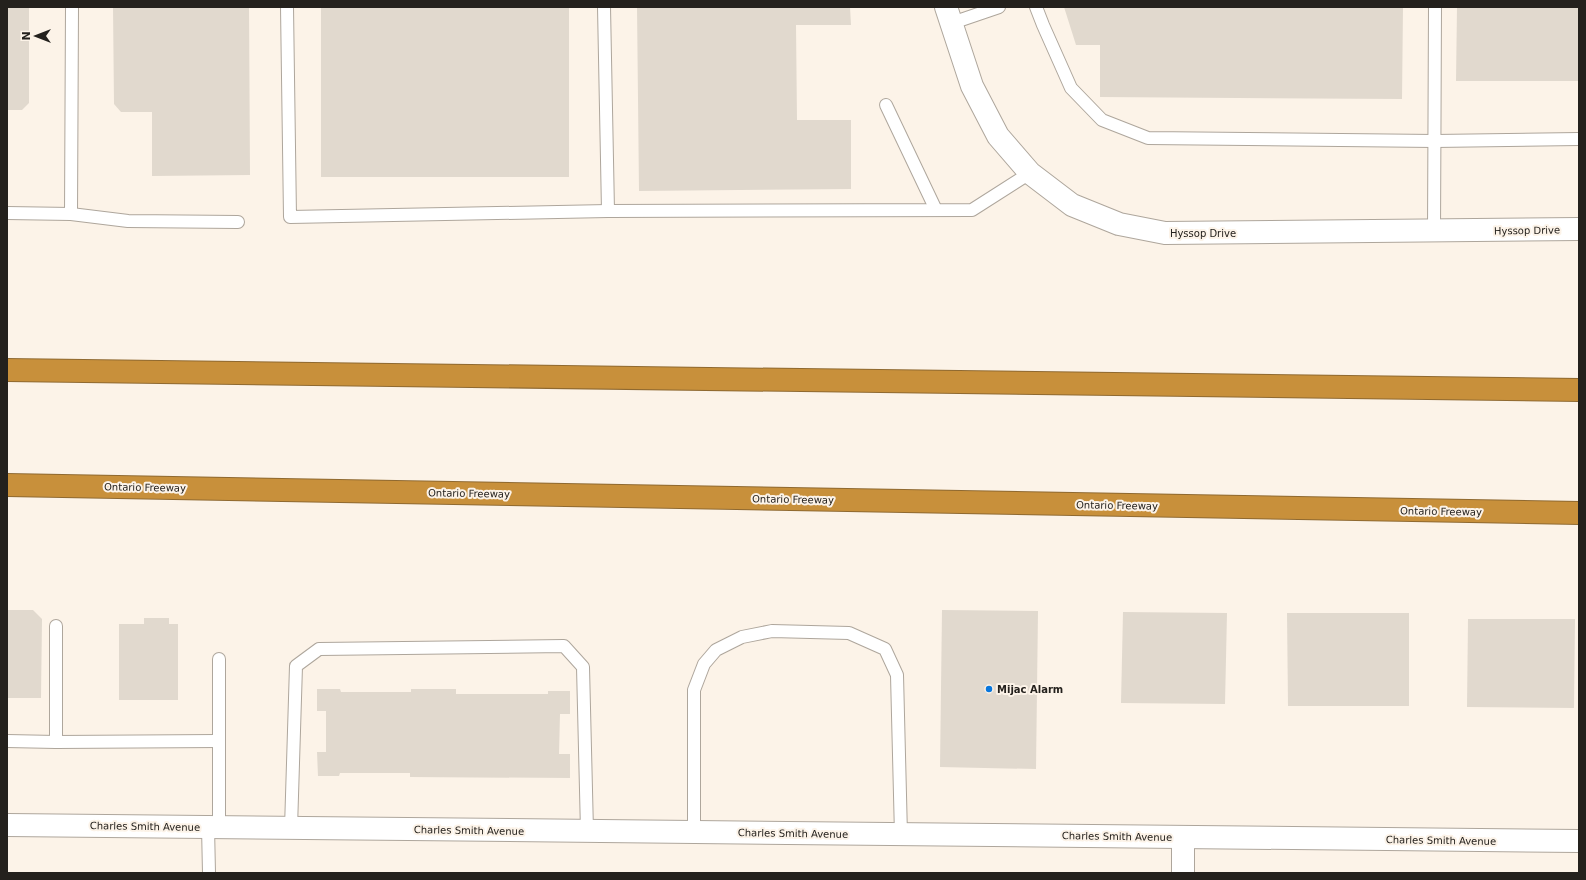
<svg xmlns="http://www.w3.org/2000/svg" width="1586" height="880" viewBox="0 0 1586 880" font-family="'DejaVu Sans',sans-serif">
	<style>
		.building { fill: #e1d9ce }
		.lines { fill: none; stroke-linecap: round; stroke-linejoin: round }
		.service-casing { stroke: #aea69c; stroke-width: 14 }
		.minor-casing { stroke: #aea69c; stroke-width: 24 }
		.motorway-casing { stroke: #8f6930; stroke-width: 24 }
		.service { stroke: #fff; stroke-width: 12 }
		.minor { stroke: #fff; stroke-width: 22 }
		.motorway { stroke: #c8903b; stroke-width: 22 }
		.poi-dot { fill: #0877de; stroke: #fcf3e8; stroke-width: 1.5 }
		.labels { text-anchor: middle; stroke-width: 4; stroke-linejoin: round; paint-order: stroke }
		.street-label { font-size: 10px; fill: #24211d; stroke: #fcf3e8 }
		.poi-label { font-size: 10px; font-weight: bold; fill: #24211d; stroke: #fcf3e8; text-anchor: start }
	</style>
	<rect width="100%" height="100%" fill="#fcf3e8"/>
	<g class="building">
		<polygon points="7,7 29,7 29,103 22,110 7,110"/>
		<polygon points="113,7 249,7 250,175 152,176 152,112 121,112 114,104"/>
		<rect x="321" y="7" width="248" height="170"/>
		<polygon points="637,7 850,7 851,25 796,25 797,120 851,120 851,189 639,191"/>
		<polygon points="1064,7 1403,7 1402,99 1100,97 1100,45 1076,45"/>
		<polygon points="1457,7 1579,7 1579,81 1456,81"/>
		<polygon points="7,610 33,610 42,619 41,698 7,698"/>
		<polygon points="942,610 1038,611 1036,769 940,767"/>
		<polygon points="1123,612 1227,613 1225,704 1121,703"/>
		<polygon points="1287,613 1409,613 1409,706 1288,706"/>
		<polygon points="144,618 169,618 169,624 178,624 178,700 119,700 119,624 144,624"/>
		<polygon points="1468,619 1575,619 1574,708 1467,707"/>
		<polygon points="317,689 340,689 341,692 411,692 411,689 456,689 456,694 548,694 548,691 570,691 570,714 560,714 559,754 570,754 570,778 410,777 410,773 340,773 339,776 318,776 317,752 326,752 326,711 317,711"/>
	</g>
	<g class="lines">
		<defs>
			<g id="service">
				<polyline points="287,7 290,217 608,211"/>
				<polyline points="604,7 608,211 972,210 1030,173"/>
				<polyline points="1036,7 1043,25 1071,88 1102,120 1148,138 1435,141 1579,139"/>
				<polyline points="952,23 999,7"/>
				<polyline points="886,105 936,210"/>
				<polyline points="7,213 71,214 72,7"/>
				<polyline points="71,214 128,221 238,222"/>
				<polyline points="1434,231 1435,7"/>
				<polyline points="219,659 219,827"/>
				<polyline points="7,741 56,742 56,626"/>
				<polyline points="56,742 218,741"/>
				<polyline points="208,827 209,873"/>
				<polyline points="291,828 296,666 319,649 564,646 583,667 587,831"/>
				<polyline points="694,832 694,690 704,664 716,650 742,637 772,631 849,633 885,649 897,675 901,835"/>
			</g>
			<g id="minor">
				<polyline points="946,7 972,86 998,136 1030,173 1072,205 1119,224 1165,233 1579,229"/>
				<polyline points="7,825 1579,841"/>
				<polyline points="1183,873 1183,837"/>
			</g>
			<g id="motorway">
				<polyline points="7,370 1579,390"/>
				<polyline points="7,485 1579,513"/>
			</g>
		</defs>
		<use href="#service" class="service-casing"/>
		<use href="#minor" class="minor-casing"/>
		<use href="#motorway" class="motorway-casing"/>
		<use href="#service" class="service"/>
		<use href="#minor" class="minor"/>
		<use href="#motorway" class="motorway"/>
	</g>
	<circle class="poi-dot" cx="989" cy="689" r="4"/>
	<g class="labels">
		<g class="street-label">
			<text transform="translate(1527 230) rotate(-1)" y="4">Hyssop Drive</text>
			<text x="1203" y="237">Hyssop Drive</text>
			<text transform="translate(145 487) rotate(1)" y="4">Ontario Freeway</text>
			<text transform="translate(469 493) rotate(1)" y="4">Ontario Freeway</text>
			<text transform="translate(793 499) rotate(1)" y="4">Ontario Freeway</text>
			<text transform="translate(1117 505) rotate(1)" y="4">Ontario Freeway</text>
			<text transform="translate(1441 511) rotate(1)" y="4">Ontario Freeway</text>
			<text transform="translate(145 826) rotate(1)" y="4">Charles Smith Avenue</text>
			<text transform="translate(469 830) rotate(1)" y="4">Charles Smith Avenue</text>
			<text transform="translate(793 833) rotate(1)" y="4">Charles Smith Avenue</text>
			<text transform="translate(1117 836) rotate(1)" y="4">Charles Smith Avenue</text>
			<text transform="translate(1441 840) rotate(1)" y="4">Charles Smith Avenue</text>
		</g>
		<g class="poi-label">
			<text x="997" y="693">Mijac Alarm</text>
		</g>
	</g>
	<rect width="1586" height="880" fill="none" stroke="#24211d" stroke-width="16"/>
	<g transform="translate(36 36) rotate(270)" stroke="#fcf3e8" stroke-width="3" paint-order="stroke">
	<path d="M0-3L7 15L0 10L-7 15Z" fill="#24211d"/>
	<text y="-6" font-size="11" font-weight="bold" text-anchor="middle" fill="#24211d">N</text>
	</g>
</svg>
